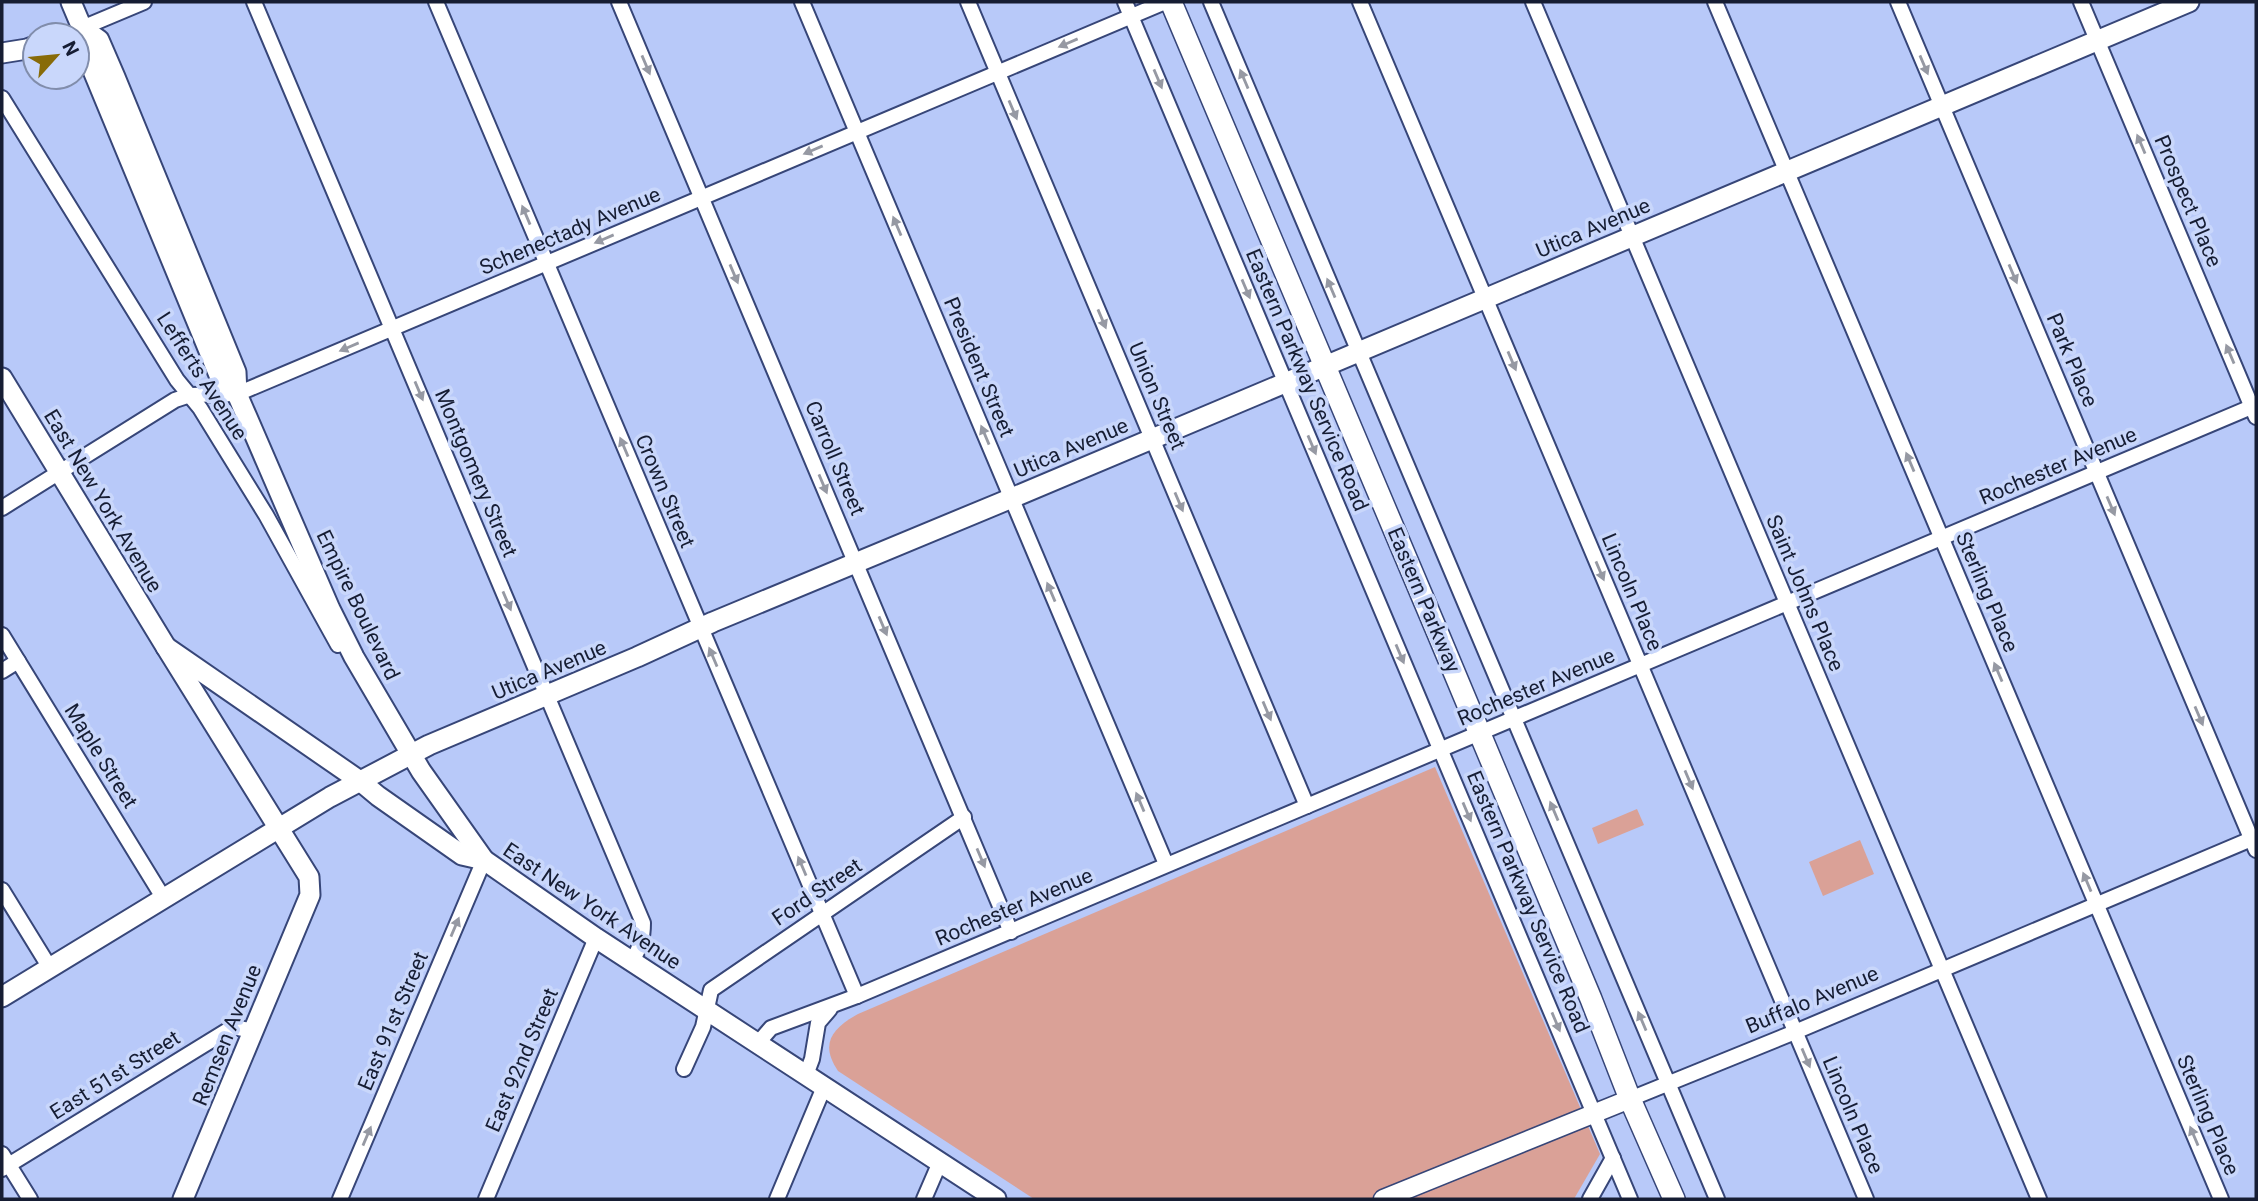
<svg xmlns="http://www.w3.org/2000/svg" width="2258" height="1201" viewBox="0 0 2258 1201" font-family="Roboto,sans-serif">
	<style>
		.green { fill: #daa197 }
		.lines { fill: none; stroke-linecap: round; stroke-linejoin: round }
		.minor-casing { stroke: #374678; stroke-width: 18 }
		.tertiary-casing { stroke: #374678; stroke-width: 21 }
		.secondary-casing { stroke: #374678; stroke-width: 23 }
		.primary-casing { stroke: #374678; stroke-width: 24 }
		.minor { stroke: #fff; stroke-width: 14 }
		.tertiary { stroke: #fff; stroke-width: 18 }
		.secondary { stroke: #fff; stroke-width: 19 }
		.primary { stroke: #fff; stroke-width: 21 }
		.oneway { fill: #9699a3 }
		.labels { text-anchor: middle; stroke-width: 7; stroke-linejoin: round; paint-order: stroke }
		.street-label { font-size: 21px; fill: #161d33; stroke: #c9d7fb }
	</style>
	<rect width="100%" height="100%" fill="#b8c9f9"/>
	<g class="green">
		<path d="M1435,767L1600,1154L1574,1199H1034L838,1071C819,1043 833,1028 858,1014Z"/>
		<polygon points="1637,809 1644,825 1598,844 1592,828"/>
		<polygon points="1860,840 1874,874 1823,896 1809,862"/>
	</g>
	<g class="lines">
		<defs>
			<g id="minor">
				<path d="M254,2L643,923C643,938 640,948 632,961"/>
				<polyline points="436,2 857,996"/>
				<polyline points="619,2 1011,932"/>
				<polyline points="802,2 1166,864"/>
				<polyline points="968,2 1307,806"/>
				<polyline points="1125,2 1630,1199"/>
				<polyline points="1211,2 1717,1199"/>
				<polyline points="1360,2 1866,1199"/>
				<polyline points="1533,2 2039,1199"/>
				<polyline points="1715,2 2221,1199"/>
				<polyline points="1898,2 2256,850"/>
				<polyline points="2081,2 2256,417"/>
				<polyline points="82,28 144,2"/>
				<polyline points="2,98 177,380 200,408 266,515 338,645"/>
				<polyline points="2,508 175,400 190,395 237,394 1165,2"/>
				<polyline points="2,635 164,899"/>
				<polyline points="2,671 18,661"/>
				<polyline points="2,890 50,968"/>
				<polyline points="758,1043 771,1028 857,996 2256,405"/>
				<polyline points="684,1069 703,1027 711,990 964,817"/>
				<polyline points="806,1075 812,1059 818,1023 830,1009"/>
				<polyline points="1630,1099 1795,1032 2256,837"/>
				<polyline points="2,1154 30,1199"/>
				<polyline points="2,1169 233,1027 254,1031"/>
				<polyline points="340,1199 484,860"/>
				<polyline points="486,1199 596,938"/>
				<polyline points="777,1199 824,1087"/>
				<polyline points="924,1199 940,1162"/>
				<polyline points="1590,1199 1613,1158"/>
			</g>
			<polyline id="tertiary" points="1383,1199 1630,1099"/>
			<g id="secondary">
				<polyline points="71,2 82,28 82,44 219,375 222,380 237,394"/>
				<polyline points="82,28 99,40 115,77 236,372 237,394 330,609 354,657 421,771 484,860"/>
				<polyline points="2,53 27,49 35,46"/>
				<polyline points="2,378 166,647 309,877 310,895 183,1199"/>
				<polyline points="166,647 360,781 378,796 462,855 484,860 596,938 996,1199"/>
				<polyline points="2,997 330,797 429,745 637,657 713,622 1000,503 2189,2"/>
			</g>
			<polyline id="primary" points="1171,2 1439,636 1591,999 1630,1099 1674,1199"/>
		</defs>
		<use href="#minor" class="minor-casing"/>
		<use href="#tertiary" class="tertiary-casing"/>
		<use href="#secondary" class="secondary-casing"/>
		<use href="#primary" class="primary-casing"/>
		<use href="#minor" class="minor"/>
		<use href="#tertiary" class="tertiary"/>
		<use href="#secondary" class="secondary"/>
		<use href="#primary" class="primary"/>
	</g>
	<defs><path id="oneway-solid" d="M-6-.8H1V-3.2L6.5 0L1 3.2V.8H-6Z" transform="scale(1.75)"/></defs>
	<g class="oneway">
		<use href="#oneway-solid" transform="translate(1068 43) rotate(157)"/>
		<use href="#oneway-solid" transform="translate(646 65) rotate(67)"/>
		<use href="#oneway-solid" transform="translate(1924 65) rotate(67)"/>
		<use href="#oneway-solid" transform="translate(1158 79) rotate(67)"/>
		<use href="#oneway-solid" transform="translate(1244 79) rotate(-113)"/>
		<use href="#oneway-solid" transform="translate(1013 110) rotate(67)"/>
		<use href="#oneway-solid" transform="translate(2141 144) rotate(-113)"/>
		<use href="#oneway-solid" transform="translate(813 150) rotate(157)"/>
		<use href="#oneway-solid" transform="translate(526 215) rotate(-113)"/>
		<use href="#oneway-solid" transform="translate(897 226) rotate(-113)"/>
		<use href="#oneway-solid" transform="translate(604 239) rotate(157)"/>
		<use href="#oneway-solid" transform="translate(734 274) rotate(67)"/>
		<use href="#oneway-solid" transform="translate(2013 274) rotate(67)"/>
		<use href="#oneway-solid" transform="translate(1331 288) rotate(-113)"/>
		<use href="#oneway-solid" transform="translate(1246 289) rotate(67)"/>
		<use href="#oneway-solid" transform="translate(1102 319) rotate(67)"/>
		<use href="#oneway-solid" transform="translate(349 347) rotate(157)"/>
		<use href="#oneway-solid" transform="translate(2230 354) rotate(-113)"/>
		<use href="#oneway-solid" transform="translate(1512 361) rotate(67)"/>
		<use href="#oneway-solid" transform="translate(419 391) rotate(67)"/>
		<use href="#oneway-solid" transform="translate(985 435) rotate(-113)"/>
		<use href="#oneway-solid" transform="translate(1312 445) rotate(67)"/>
		<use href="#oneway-solid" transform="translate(624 447) rotate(-113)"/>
		<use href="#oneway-solid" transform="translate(1910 462) rotate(-113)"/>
		<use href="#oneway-solid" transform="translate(823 484) rotate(67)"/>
		<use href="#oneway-solid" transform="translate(1179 502) rotate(67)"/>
		<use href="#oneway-solid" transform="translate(2111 506) rotate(67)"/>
		<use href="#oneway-solid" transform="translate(1600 571) rotate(67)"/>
		<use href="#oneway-solid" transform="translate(1051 592) rotate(-113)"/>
		<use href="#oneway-solid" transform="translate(507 601) rotate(67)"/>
		<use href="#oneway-solid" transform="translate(883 626) rotate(67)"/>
		<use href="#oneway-solid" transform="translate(1400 654) rotate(67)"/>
		<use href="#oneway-solid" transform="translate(713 657) rotate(-113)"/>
		<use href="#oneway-solid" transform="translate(1998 672) rotate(-113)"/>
		<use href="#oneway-solid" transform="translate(1267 711) rotate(67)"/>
		<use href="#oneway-solid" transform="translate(2199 716) rotate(67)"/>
		<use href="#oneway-solid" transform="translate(1689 780) rotate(67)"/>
		<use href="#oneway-solid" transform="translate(1140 802) rotate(-113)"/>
		<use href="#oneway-solid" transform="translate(1554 811) rotate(-113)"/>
		<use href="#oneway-solid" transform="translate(1467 812) rotate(67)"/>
		<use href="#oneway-solid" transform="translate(981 858) rotate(67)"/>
		<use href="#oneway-solid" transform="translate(802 866) rotate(-113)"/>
		<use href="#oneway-solid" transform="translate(2087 882) rotate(-113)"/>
		<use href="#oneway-solid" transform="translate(455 927) rotate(-67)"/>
		<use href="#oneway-solid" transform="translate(1642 1021) rotate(-113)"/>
		<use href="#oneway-solid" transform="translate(1556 1022) rotate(67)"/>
		<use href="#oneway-solid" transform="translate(1806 1058) rotate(67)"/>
		<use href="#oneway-solid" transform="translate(367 1136) rotate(-67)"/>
		<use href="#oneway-solid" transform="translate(2194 1136) rotate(-113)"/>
	</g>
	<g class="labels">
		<g class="street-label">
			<text transform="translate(2188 201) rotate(67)" y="7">Prospect Place</text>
			<text transform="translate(1593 228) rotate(-23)" y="7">Utica Avenue</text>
			<text transform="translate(570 231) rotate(-23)" y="7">Schenectady Avenue</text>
			<text transform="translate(2072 360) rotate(67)" y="7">Park Place</text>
			<text transform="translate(979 367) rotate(67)" y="7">President Street</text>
			<text transform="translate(202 376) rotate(57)" y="7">Lefferts Avenue</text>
			<text transform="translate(1307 380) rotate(67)" y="7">Eastern Parkway Service Road</text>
			<text transform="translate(1157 396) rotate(67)" y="7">Union Street</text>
			<text transform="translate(1071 448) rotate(-23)" y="7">Utica Avenue</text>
			<text transform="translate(835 458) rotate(67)" y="7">Carroll Street</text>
			<text transform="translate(2058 466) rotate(-23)" y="7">Rochester Avenue</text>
			<text transform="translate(476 473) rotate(67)" y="7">Montgomery Street</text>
			<text transform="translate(665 491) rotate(67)" y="7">Crown Street</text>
			<text transform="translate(103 501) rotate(59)" y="7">East New York Avenue</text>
			<text transform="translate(1632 592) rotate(67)" y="7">Lincoln Place</text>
			<text transform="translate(1987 592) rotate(67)" y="7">Sterling Place</text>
			<text transform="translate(1805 593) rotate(67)" y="7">Saint Johns Place</text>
			<text transform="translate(1424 600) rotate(67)" y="7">Eastern Parkway</text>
			<text transform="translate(358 605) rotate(64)" y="7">Empire Boulevard</text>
			<text transform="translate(549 670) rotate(-23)" y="7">Utica Avenue</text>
			<text transform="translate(1536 687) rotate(-23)" y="7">Rochester Avenue</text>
			<text transform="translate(101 756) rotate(58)" y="7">Maple Street</text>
			<text transform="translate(817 892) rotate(-34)" y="7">Ford Street</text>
			<text transform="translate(1528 902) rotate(67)" y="7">Eastern Parkway Service Road</text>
			<text transform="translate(592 906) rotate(34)" y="7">East New York Avenue</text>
			<text transform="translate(1014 907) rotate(-23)" y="7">Rochester Avenue</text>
			<text transform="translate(1812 1000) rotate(-23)" y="7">Buffalo Avenue</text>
			<text transform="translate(393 1021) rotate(-67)" y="7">East 91st Street</text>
			<text transform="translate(227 1035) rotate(-68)" y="7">Remsen Avenue</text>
			<text transform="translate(522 1060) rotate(-67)" y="7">East 92nd Street</text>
			<text transform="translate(115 1075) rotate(-32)" y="7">East 51st Street</text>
			<text transform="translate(1853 1115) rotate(67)" y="7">Lincoln Place</text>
			<text transform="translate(2208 1115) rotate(67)" y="7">Sterling Place</text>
		</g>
	</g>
	<rect width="2258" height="1201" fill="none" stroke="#161d33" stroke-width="7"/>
	<g transform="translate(56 56) rotate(63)"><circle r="33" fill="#c9d7fb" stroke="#818dab" stroke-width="2"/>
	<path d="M0-5L12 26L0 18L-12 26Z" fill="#886b08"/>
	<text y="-10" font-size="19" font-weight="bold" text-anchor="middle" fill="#161d33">N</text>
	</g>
</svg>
